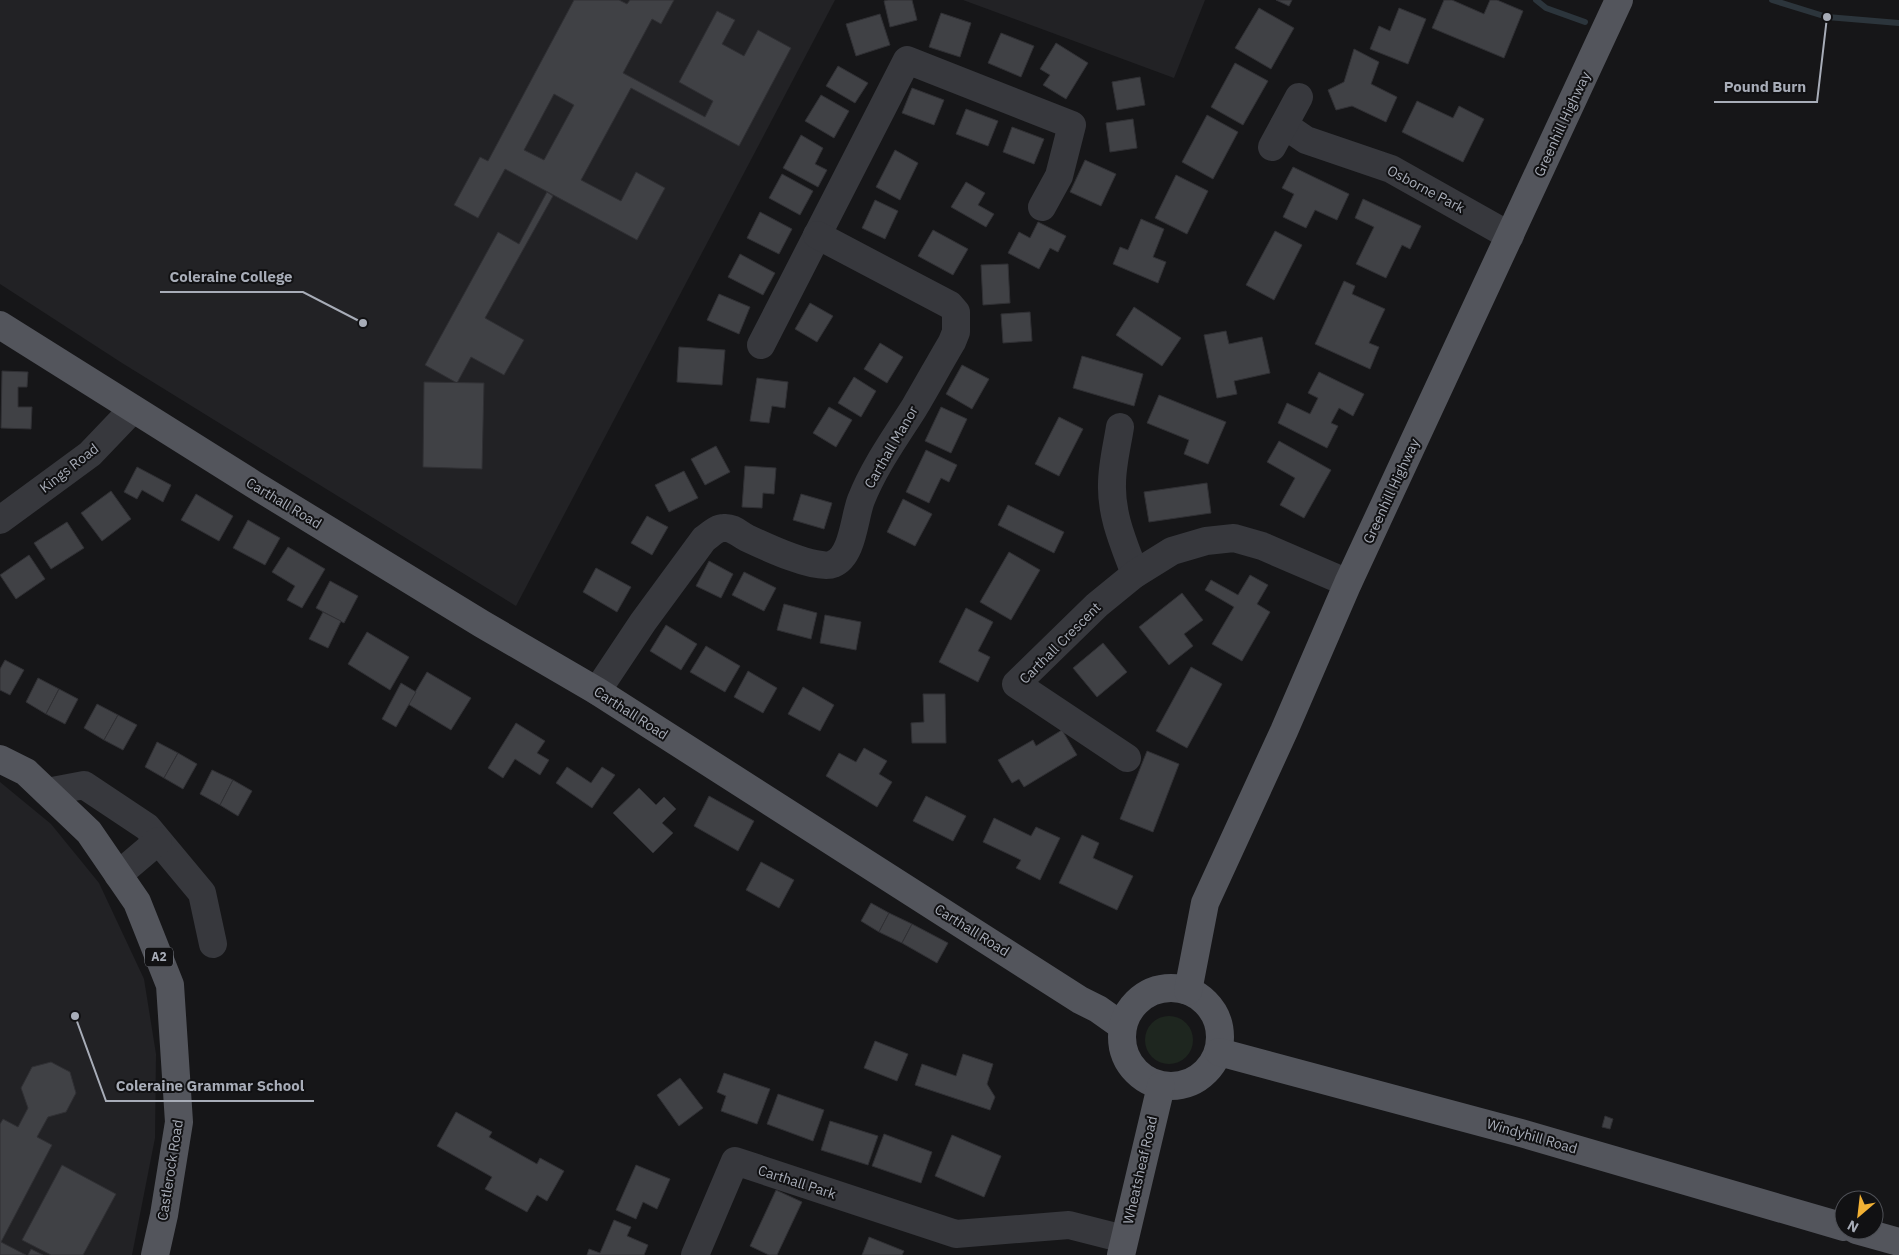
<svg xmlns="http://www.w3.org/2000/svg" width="1899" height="1255" viewBox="0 0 1899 1255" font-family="'IBM Plex Sans',sans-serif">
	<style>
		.built { fill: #222225 }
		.green { fill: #1e261f }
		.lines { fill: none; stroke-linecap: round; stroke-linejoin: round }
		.stream { stroke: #2c353c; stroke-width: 6 }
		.building { fill: #404145; stroke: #303034; fill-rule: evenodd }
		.minor { stroke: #37383d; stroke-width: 28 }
		.major { stroke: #53555c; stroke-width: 28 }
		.labels { text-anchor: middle; stroke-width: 4; stroke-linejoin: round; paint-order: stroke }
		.shield { fill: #111113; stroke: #7b7e86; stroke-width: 1 }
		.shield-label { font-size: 12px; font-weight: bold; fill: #a8adb8 }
		.street-label { font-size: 14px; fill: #a8adb8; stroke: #111113 }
		.leader { fill: none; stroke: #a8adb8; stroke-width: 2 }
		.callout-dot { fill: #a8adb8; stroke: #111113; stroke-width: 2 }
		.callout-label { font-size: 15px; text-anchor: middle; font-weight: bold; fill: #a8adb8; stroke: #111113; stroke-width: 4; stroke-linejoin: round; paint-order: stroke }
	</style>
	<rect width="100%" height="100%" fill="#161618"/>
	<g class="built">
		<polygon points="0,0 835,0 516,606 122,363 0,284"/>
		<polygon points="963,0 1205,0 1174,78"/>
		<polygon points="0,782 51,824 99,883 144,979 156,1054 155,1138 132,1255 0,1255"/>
	</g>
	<circle class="green" cx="1169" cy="1040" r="24"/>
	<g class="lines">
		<g class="stream">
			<polyline points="1536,0 1546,8 1585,22"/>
			<polyline points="1772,0 1827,17 1899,23"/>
		</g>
	</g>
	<g class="building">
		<path d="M574,0H619L627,4L630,0H674L661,24L652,19L623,73L705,117L713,101L679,82L717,11L735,20L722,44L744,56L758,30L791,48L739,146L631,88L581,180L621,201L636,172L665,188L637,240L505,169L478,218L454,205L480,157L488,161ZM554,94L574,105L544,160L524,150Z"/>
		<polygon points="888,0 912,0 917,20 890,27 884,1"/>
		<polygon points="1276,0 1292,0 1289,6"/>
		<polygon points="1444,0 1452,0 1484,14 1490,0 1497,0 1523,11 1504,58 1432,28"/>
		<polygon points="1259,8 1294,28 1271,69 1235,48"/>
		<polygon points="1399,8 1426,19 1408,64 1370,49 1379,26 1390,31"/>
		<polygon points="941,13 971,23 960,57 929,47"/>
		<polygon points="880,14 890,45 856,56 846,24"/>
		<polygon points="1001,33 1034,46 1021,77 988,63"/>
		<polygon points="1056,43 1088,63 1066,99 1043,85 1050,75 1040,69"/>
		<polygon points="1354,49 1379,62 1371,84 1397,97 1386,122 1352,106 1336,110 1328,90 1344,82"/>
		<polygon points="1235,63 1268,81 1243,125 1211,107"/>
		<polygon points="838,66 868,83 855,103 826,86"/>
		<polygon points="1140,77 1145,105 1117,110 1112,82"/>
		<polygon points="912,88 944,100 934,125 902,113"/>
		<polygon points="821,95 849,111 834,138 805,121"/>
		<polygon points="1417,101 1453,118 1459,106 1484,119 1463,162 1402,132"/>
		<polygon points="966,109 998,121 988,146 956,134"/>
		<polygon points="1207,115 1238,132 1213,179 1182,162"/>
		<polygon points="1133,119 1137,148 1110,152 1106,123"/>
		<polygon points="1012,127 1044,139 1034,164 1003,152"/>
		<polygon points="801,135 823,148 815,164 827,170 818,187 783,168"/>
		<polygon points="895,150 918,163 900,200 876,187"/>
		<polygon points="1085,160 1116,174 1101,206 1070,192"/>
		<polygon points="1293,167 1349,194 1337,220 1315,210 1306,228 1283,217 1294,194 1282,188"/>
		<polygon points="782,174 813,191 800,215 769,198"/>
		<polygon points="1176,175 1208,191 1187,234 1155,218"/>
		<polygon points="966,182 985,193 978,205 994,214 986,227 951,207"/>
		<polygon points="547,192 553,196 485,318 524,340 504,375 471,357 457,383 425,365 498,232 519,244"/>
		<polygon points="1363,199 1421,226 1410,249 1402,245 1386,278 1356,264 1374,227 1355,218"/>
		<polygon points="875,200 898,211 885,239 862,228"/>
		<polygon points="760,212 792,229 779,254 747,238"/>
		<polygon points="1141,219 1164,229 1153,257 1166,262 1158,283 1113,264 1120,247 1128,250"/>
		<polygon points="1038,222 1066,236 1058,252 1050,248 1039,269 1008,253 1019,232 1030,238"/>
		<polygon points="933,230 968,249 953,275 918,256"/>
		<polygon points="1275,231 1302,245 1274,300 1246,285"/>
		<polygon points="740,254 775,273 763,295 728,277"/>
		<polygon points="1008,264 1010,303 983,305 981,265"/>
		<polygon points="1344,281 1355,286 1352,294 1385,309 1369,343 1379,347 1370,369 1315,344"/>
		<polygon points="719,294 750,307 739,334 707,320"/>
		<polygon points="810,303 833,316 817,342 795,329"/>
		<polygon points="1134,307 1181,338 1162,366 1116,335"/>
		<polygon points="1030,312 1032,341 1003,343 1001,314"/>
		<polygon points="1226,331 1229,344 1262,337 1270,373 1234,381 1237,394 1217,398 1204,335"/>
		<polygon points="880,343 903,357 887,383 864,369"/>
		<polygon points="679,347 725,350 722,385 677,382"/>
		<polygon points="1082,356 1143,374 1134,406 1073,388"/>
		<polygon points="962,365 989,379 972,409 946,394"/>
		<polygon points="2,371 28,372 27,387 18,387 18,407 32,407 31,429 1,428"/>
		<polygon points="1319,372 1364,394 1353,416 1339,408 1331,423 1338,426 1327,448 1278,423 1287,403 1310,414 1318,398 1308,393"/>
		<polygon points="854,377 876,391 861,417 838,403"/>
		<polygon points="757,378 788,382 785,408 772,406 769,423 750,421"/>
		<polygon points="424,382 484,383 482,469 423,467"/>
		<polygon points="1159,395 1226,422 1208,464 1184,454 1189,440 1147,423"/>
		<polygon points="829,407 852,420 836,447 813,433"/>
		<polygon points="941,407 967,419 951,453 925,441"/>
		<polygon points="1059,417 1083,429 1059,476 1035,464"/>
		<polygon points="1279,441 1331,470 1304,518 1280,505 1295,478 1267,462"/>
		<polygon points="716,446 730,472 705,485 691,459"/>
		<polygon points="926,450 957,465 949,482 941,478 929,503 906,492"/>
		<polygon points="745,466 776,468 774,494 763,493 762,508 742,507"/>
		<polygon points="137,467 171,485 163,502 142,490 137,499 124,492"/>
		<polygon points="684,471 698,498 669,512 655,485"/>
		<polygon points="1207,483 1211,513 1149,522 1144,492"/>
		<polygon points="111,491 131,519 102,541 81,513"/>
		<polygon points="196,494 233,516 219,541 181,520"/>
		<polygon points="801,494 832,503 824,529 793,520"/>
		<polygon points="903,499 932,514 915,546 887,532"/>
		<polygon points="1008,505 1064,532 1054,553 998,525"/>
		<polygon points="647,516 668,527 652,555 631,543"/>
		<polygon points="248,520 280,538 265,565 233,548"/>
		<polygon points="67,522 84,548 51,569 34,543"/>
		<polygon points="288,547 325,569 302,608 287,600 295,586 272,572"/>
		<polygon points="1009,552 1040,570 1011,620 980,602"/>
		<polygon points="29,555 45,579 16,599 0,575"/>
		<polygon points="709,561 733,574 721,598 696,586"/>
		<polygon points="596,568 631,587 617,612 583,592"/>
		<polygon points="744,572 776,588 764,611 732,595"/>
		<polygon points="1250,575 1268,585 1257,604 1270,612 1242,661 1212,644 1234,607 1205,590 1211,580 1238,595"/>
		<polygon points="330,581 358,596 344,623 316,608"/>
		<polygon points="1182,593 1203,620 1184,634 1193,646 1169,665 1139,627"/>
		<polygon points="784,604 817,613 811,639 777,630"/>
		<polygon points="966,608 993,622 978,651 990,657 978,682 939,662"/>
		<polygon points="323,612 341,621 328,648 309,639"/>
		<polygon points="825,615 861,622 856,650 820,643"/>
		<polygon points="666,625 697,644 681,670 650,651"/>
		<polygon points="367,632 409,657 390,690 348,664"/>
		<polygon points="1103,643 1127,672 1097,697 1073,668"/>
		<polygon points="706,646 740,666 725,692 690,672"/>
		<polygon points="5,660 24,670 10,695 0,690 0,669"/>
		<polygon points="1191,667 1222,684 1187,748 1156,731"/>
		<polygon points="748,671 777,688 763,713 734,697"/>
		<polygon points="427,672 471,698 451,730 408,704"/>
		<polygon points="38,678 59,689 46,714 26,702"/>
		<polygon points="401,683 416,692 396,727 382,719"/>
		<polygon points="803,687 834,705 820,731 788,714"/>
		<polygon points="59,689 78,699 65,724 46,714"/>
		<polygon points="923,694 945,694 946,743 912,743 911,723 924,722"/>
		<polygon points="97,704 118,715 104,740 84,728"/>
		<polygon points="118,715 137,725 123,750 104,740"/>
		<polygon points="516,723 545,741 537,753 549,760 540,775 515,759 503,778 488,768"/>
		<polygon points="1062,730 1077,755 1024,787 1019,779 1012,783 998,760 1033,740 1036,746"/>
		<polygon points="157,742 178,753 164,778 145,767"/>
		<polygon points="864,748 887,761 879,774 892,782 877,807 826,776 839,753 856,762"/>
		<polygon points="1147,751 1179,764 1153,832 1120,819"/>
		<polygon points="178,753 197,764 183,789 164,778"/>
		<polygon points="567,767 591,783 602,767 615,775 592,808 556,783"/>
		<polygon points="212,770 233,780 220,805 200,794"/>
		<polygon points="233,780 252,791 238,816 220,805"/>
		<polygon points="639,788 656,805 664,797 676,809 662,823 673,833 653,853 613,813"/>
		<polygon points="709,796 754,821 738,851 694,826"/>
		<polygon points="926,796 966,816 953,841 913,821"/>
		<polygon points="994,818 1031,836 1036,827 1060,838 1040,880 1016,868 1021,860 983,842"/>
		<polygon points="1082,835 1099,843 1093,858 1133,876 1117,910 1059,883"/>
		<polygon points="761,862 794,880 779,908 746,890"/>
		<polygon points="871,903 889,913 879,932 861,921"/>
		<polygon points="889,913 912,924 902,943 879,932"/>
		<polygon points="912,924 948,943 937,963 902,943"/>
		<polygon points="875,1041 908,1054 897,1081 864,1068"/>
		<polygon points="963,1054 993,1064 987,1084 995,1097 990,1110 915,1085 922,1064 956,1076"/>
		<polygon points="51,1062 70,1072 76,1093 66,1112 48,1117 37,1137 52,1145 1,1242 26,1255 0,1255 0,1124 3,1119 18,1127 28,1108 21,1088 32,1067"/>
		<polygon points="724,1073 770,1089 757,1124 721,1111 726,1096 717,1092"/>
		<polygon points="680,1078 703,1108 679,1126 657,1095"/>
		<polygon points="778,1094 824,1110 813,1141 767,1124"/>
		<polygon points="456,1112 492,1132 489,1137 537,1164 540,1158 564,1171 547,1201 537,1195 527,1212 485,1189 492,1177 437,1146"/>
		<polygon points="1605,1116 1613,1119 1610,1129 1602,1127"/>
		<polygon points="830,1121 878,1136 868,1165 821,1150"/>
		<polygon points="884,1134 932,1152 921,1183 872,1166"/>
		<polygon points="952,1135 1001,1156 984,1197 935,1176"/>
		<polygon points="62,1165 116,1194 83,1255 51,1255 22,1240"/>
		<polygon points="636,1165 670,1179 657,1209 643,1202 636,1219 616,1210"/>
		<polygon points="776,1190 802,1202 777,1255 769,1255 750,1246"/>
		<polygon points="614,1220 631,1227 627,1236 648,1245 644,1255 587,1255 589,1249 600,1253"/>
		<polygon points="869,1237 904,1251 902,1255 862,1255"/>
		<polygon points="31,1249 43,1255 28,1255"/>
	</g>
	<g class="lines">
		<g class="minor">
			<polyline points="1284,125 1306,140 1391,169 1510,236"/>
			<polyline points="1272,147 1299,97"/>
			<polyline points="761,345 907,60 1072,125 1059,176 1042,207"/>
			<path d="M1120,427C1117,446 1112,465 1112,484C1111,516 1124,544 1135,574"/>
			<polyline points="0,520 90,454 133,409"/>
			<path d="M597,691L643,622L704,539C710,535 716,528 724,528C733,527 739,534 747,538C764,546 817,571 833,564C853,556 854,518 861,500C874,467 895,438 914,408C927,386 939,364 952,342L956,332V312L950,305L817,235"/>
			<polyline points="1127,758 1016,684 1097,605 1135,574 1172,551 1206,541 1234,538 1262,546 1348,583"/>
			<polyline points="47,792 84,785 147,827 202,893 213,944"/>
			<polyline points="118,875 158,841"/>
			<polyline points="695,1255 735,1161 956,1234 1069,1225 1124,1239"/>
		</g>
		<g class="major">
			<polyline points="0,325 253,484 482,624 597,691 1080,1000 1098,1009 1122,1026"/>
			<polyline points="0,759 26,772 89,832 137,902 170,985 179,1122 164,1215 155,1255"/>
			<circle cx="1171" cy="1037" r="49"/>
			<polyline points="1188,991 1205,903 1284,731 1348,583 1619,0"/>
			<polyline points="1219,1052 1521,1133 1844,1227"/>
			<polyline points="1856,1230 1899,1242"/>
			<polyline points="1121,1255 1161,1086"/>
		</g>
	</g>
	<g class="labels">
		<rect class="shield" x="145" y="947.5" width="28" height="19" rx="4"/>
		<g class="shield-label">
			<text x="159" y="961">A2</text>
		</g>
		<g class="street-label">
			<text transform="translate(1562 124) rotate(-65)" y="5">Greenhill Highway</text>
			<text transform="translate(1426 189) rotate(28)" y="5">Osborne Park</text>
			<text transform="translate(891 447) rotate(-60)" y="5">Carthall Manor</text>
			<text transform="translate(69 468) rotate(-38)" y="5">Kings Road</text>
			<text transform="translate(1391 491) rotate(-65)" y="5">Greenhill Highway</text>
			<text transform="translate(284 503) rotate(31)" y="5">Carthall Road</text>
			<text transform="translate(1060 643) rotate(-45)" y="5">Carthall Crescent</text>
			<text transform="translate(631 713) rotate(33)" y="5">Carthall Road</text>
			<text transform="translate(972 930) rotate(32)" y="5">Carthall Road</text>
			<text transform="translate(1532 1136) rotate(16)" y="5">Windyhill Road</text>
			<text transform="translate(170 1170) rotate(-81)" y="5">Castlerock Road</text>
			<text transform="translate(1140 1170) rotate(-77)" y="5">Wheatsheaf Road</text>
			<text transform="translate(797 1182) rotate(18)" y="5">Carthall Park</text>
		</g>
	</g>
	<path class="leader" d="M1827 17L1817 102H1714M363 323L303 292H160M75 1016L106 1101H314"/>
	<g class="callout-dot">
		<circle cx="1827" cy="17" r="5"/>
		<circle cx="363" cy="323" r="5"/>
		<circle cx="75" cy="1016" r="5"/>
	</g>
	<g class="callout-label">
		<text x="1765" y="92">Pound Burn</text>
		<text x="231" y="282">Coleraine College</text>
		<text x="210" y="1091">Coleraine Grammar School</text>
	</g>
	<g transform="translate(1859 1215) rotate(208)"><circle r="24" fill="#111113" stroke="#4d4f55"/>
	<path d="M0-4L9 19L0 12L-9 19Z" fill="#f2b134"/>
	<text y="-8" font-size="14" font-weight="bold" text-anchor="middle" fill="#a8adb8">N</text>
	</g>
</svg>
